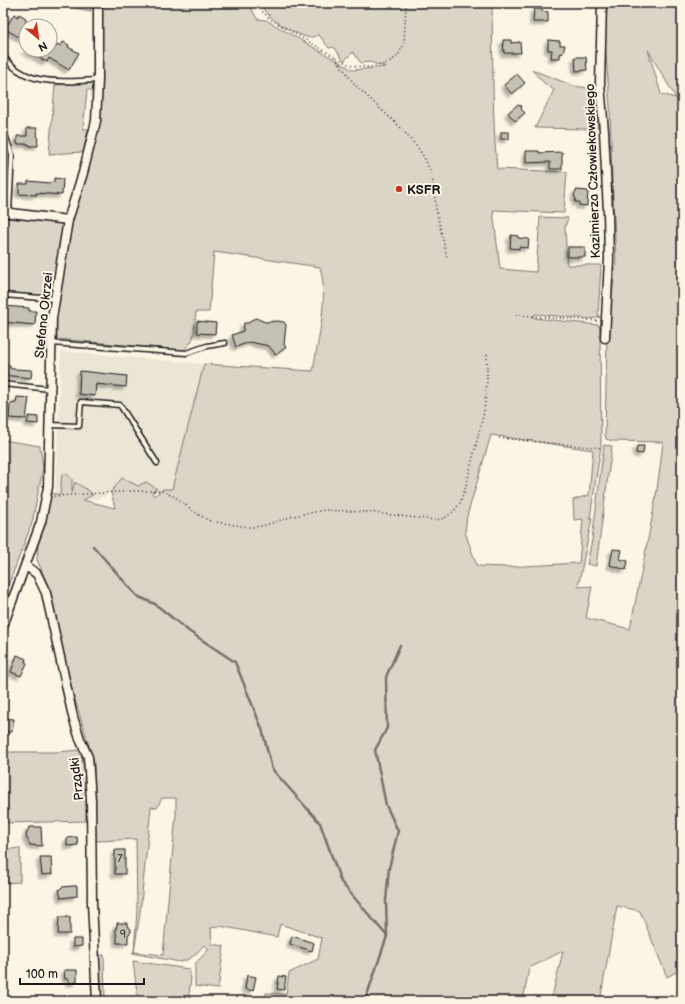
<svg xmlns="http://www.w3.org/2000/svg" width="685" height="1004" viewBox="0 0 685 1004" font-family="'Balsamiq Sans',sans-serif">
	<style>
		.built { fill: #ebe5d6 }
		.green { fill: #dbd5c8; stroke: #7c7872; fill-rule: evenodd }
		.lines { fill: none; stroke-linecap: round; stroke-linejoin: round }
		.stream { stroke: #75726c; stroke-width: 2.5 }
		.building { fill: #c4c0b3; stroke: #1c1c1c; filter: url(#shadow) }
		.service-casing { stroke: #1c1c1c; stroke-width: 7 }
		.minor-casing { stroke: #1c1c1c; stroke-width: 11 }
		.path { stroke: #1c1c1c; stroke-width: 1.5; stroke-dasharray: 1 3; stroke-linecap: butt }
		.service { stroke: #fcf5e5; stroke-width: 4 }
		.minor { stroke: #fcf5e5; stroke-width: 8 }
		.poi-dot { fill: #c8321e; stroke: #fcf5e5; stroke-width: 1.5 }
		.labels { text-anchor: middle; stroke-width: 4; stroke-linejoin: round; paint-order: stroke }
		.number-label { font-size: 11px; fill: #464542 }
		.street-label { font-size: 13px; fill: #1c1c1c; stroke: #fcf5e5 }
		.poi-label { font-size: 13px; font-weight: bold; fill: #1c1c1c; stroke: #fcf5e5; text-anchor: start }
	</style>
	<defs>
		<filter id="shadow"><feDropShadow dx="-3.5" dy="3.5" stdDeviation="1" flood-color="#0004"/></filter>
	</defs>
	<rect width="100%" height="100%" fill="#fcf5e5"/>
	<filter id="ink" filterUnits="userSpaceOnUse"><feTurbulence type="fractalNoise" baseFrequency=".025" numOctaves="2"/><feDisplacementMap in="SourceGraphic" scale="8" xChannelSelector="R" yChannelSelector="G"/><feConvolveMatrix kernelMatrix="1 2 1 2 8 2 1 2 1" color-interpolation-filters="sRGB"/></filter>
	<g filter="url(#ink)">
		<polygon class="built" points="61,351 204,364 172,492 115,489 105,496 98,499 55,498"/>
		<g class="green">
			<polygon points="47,3 90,3 91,11"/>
			<path d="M98,3H247L253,11L257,19L266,20L353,70L385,67L370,62L361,63L353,52L344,61L334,47L329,48L319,35C316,36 311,38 307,37C292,33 266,18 260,3H492C493,58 492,114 497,169L567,172L564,213L493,210L500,269L536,272L540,217L568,218L565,227L567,265H601L598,316L600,317L591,319L535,314L534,318L599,325L600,331L601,446L590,518H592L578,587L592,586L586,618L630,629C642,566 657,505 663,442L613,441L606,439L605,435L607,338L616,260L612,177L610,107L605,41L607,3H682V969L667,977L640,911L617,906L600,1001H551L563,951L529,968L523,1001H264L266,993L286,994L289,973L318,959L322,938L280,924L277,937L220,926L211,928L212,944L224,946L218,989L195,986V964L209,949L204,945C197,953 191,960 180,962L132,953L134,952L137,911L136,839L98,841L95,838L94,762L69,680L48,585L37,560L38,544L52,493L60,495L62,475L65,473L72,479V493L75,482C81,487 89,489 93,495L83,500L115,508L111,492L122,478L138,486L146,482L157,489L152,492L154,496L163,489H172L204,364L313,371C318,338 329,299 320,267L214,252L209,312H196C194,328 197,341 183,350L57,339L56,292L68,220L96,121ZM648,50L676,98L661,94ZM491,435L593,450L589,495L573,500L574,520L583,519L579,563L507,567L477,566L465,532L467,516ZM162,798H176V814L163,955L134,952L140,913L151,807L157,808Z"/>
			<polygon points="532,70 574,86 596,89 598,127 592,129 535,128 554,90 544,83"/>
			<polygon points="90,83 94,86 93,90 87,90 83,129 88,129 83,152 49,154 55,85"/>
			<polygon points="3,218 65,222 53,297 3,293"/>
			<polygon points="3,440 40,446 43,468 32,523 3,599"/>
			<polygon points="604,445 612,446 596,566 587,564 592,540"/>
			<polygon points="80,750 84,768 88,821 3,823 3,752 57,752"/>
			<polygon points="20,848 20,882 3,883 3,850"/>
			<polygon points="98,955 104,955 105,1001 98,1001"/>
			<polygon points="133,961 189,969 191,979 188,1000 138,1001"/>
		</g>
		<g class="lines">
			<g class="stream">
				<polyline points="93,546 137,596 155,604 190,632 235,662 262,729 272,769 320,823 341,882 387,936 365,1001"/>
				<polyline points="387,935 386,901 389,868 398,831 386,805 375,750 387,728 386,677 400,645"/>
			</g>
		</g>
		<g class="building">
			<polygon points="534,9 542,9 542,11 548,12 548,22 533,22"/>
			<polygon points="14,14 18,17 19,14 26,18 26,41 5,29"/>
			<polygon points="503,40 511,40 511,43 520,42 521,53 504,53"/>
			<polygon points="548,40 560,41 560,45 565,45 563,53 560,54 560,58 551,58 552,50 548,50"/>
			<polygon points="63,42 69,45 68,47 79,53 69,70 49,58 47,62 24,50 50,50 50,45 55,48 58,44 61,46"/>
			<polygon points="575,57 586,57 587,70 576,71"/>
			<polygon points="517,74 525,83 512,94 504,85"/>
			<polygon points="517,105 522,106 521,109 525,113 515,121 508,113"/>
			<polygon points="27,128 37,128 38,146 29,146 29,144 17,144 17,136 27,136"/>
			<rect x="501" y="132" width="8" height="7"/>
			<polygon points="526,151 539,151 539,153 562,152 562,169 550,169 550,162 526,163"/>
			<polygon points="54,178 63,179 62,195 36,193 36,195 19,194 19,184 28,184 28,181 50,183 54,182"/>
			<polygon points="576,190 588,191 587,206 579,205 579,202 575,202 576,198 574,196"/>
			<polygon points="511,235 518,236 518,238 529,239 528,248 519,247 519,249 510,248"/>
			<rect x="568" y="247" width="17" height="10"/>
			<polygon points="3,306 29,308 29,311 36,311 35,325 3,322"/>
			<polygon points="256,318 265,322 277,321 284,322 286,325 284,345 286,347 276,355 269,346 250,342 236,347 232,335 243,331 244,323 249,323 251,320"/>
			<polygon points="197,321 216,323 215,334 197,333"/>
			<polygon points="3,364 10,365 10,368 13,369 32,370 31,378 3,375"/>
			<polygon points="80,371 127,376 126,387 96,384 95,396 79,394"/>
			<polygon points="17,397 29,398 26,419 9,418 10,404 16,403"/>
			<polygon points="29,416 38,417 38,424 27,423"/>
			<polygon points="637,446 644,446 643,454 636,453"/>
			<polygon points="613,549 622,550 620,559 628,561 626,570 610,565"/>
			<polygon points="17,655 26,659 25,662 27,663 21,676 11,672"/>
			<polygon points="3,718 14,719 12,732 3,732"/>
			<polygon points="29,827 41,827 42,846 30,845 26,836"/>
			<polygon points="77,837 78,845 67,846 67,838"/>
			<rect x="115" y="850" width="10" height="24"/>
			<polygon points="40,857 51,857 52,874 42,875"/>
			<polygon points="73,886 77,886 77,896 61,898 59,890 62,887"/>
			<polygon points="59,917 70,917 70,934 58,934"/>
			<polygon points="117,923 127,923 127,926 131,929 131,932 128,935 128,943 117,943 117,935 116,935 116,927 117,927"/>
			<polygon points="292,936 314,943 312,951 290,944"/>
			<polygon points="73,939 82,939 82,946 73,947"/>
			<polygon points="64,970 77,970 77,982 69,983 69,979 65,979"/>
			<polygon points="247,975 256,977 253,991 245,989"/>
			<polygon points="279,976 286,977 284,990 277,989"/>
		</g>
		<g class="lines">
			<defs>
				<g id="service">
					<path d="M3,56C28,88 62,81 98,80"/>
					<polyline points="3,129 12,155 9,212"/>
					<polyline points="3,295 55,299"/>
					<polyline points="51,343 186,353 207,346 225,343"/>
					<polyline points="3,384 50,389"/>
					<polyline points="50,425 79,426 81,402 120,405 157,463"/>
				</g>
				<g id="minor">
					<polyline points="602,3 600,84 604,131 608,212 609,259 605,338"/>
					<polyline points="3,212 68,220"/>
					<polyline points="26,566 37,574 46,593 73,717 80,739 88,757 91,800 92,903 97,1001"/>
					<polyline points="3,626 41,522 48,487 52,318 68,220 83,173 96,121 98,80 98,3"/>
				</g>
			</defs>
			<use href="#service" class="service-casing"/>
			<use href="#minor" class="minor-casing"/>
			<g class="path">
				<polyline points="254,3 270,19 335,57 352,66 370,67 386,64 398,56 404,44 406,3"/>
				<polyline points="335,57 355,85 400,127 418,148 425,159 432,175 436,209 447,258"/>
				<polyline points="516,315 598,321"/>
				<polyline points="499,438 602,448"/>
				<polyline points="54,496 134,491 162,491 175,497 199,515 210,521 249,527 263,526 293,516 325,510 366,512 435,520 445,518 454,511 460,503 466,486 484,412 487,381 487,353"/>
			</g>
			<use href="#service" class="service"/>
			<use href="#minor" class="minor"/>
		</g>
	</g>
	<circle class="poi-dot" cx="399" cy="189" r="4"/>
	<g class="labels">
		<g class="number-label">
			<text x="120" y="862">7</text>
			<text x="123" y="938">9</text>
		</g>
		<g class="street-label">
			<text transform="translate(592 171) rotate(-92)" y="5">Kazimierza Człowiekowskiego</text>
			<text transform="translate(43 315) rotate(-84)" y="5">Stefana Okrzei</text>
			<text transform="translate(76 779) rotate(-97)" y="5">Prządki</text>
		</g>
		<g class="poi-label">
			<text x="407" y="194">KSFR</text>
		</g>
	</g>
	<rect width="685" height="1004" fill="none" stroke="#fcf5e5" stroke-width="16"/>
	<rect x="8" y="8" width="669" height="988" fill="none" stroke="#1c1c1c" stroke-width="1.5" filter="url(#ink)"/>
	<g transform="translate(38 38) rotate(151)"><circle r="19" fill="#fcf5e5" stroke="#a29e95"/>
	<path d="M0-3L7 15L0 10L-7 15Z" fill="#c8321e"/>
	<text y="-6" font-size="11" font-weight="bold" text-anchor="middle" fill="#1c1c1c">N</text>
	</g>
	<path d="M20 978v6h124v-6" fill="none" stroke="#1c1c1c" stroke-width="2"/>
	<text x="26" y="978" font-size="12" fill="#1c1c1c" stroke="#fcf5e5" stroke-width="3" paint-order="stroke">100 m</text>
</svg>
